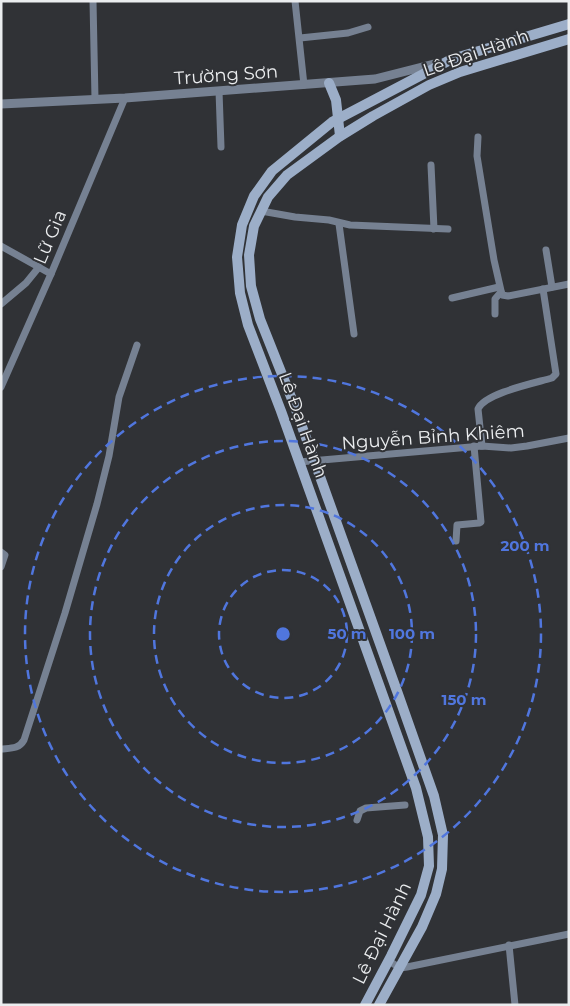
<svg xmlns="http://www.w3.org/2000/svg" width="570" height="1006" viewBox="0 0 570 1006" font-family="Montserrat,sans-serif">
	<style>
		.lines { fill: none; stroke-linecap: round; stroke-linejoin: round }
		.minor { stroke: #768192; stroke-width: 7 }
		.tertiary { stroke: #768192; stroke-width: 9 }
		.secondary { stroke: #9caec8; stroke-width: 10 }
		.ring { fill: none; stroke: #5076de; stroke-width: 2.5; stroke-dasharray: 9 6 }
		.labels { text-anchor: middle; stroke-width: 4; stroke-linejoin: round; paint-order: stroke }
		.street-label { font-size: 18px; fill: #ebedef; stroke: #303236 }
		.centre { fill: #5076de; stroke: #303236; stroke-width: 2.5 }
		.ring-label { font-size: 15px; text-anchor: middle; font-weight: bold; fill: #5076de; stroke: #303236; stroke-width: 4; stroke-linejoin: round; paint-order: stroke }
	</style>
	<rect width="100%" height="100%" fill="#303236"/>
	<g class="lines">
		<g class="minor">
			<polyline points="93,1 95,99"/>
			<polyline points="295,1 304,85"/>
			<polyline points="300,38 348,33 368,27"/>
			<polyline points="219,91 221,147"/>
			<polyline points="478,137 477,156 494,260 502,295 508,296 569,284"/>
			<polyline points="431,165 434,229"/>
			<polyline points="261,211 295,217 329,220 350,225 448,229"/>
			<polyline points="339,224 354,334"/>
			<polyline points="1,246 51,274"/>
			<polyline points="546,250 552,287"/>
			<polyline points="452,298 499,287"/>
			<polyline points="1,304 26,283 39,267"/>
			<polyline points="495,314 495,299 501,292"/>
			<polyline points="1,387 51,274 125,98"/>
			<path d="M482,446L478,409C485,393 535,383 552,378L556,374L543,289"/>
			<polyline points="299,462 482,446 511,448 527,446 569,438"/>
			<polyline points="456,541 457,525 479,523 481,522 474,446"/>
			<polyline points="1,552 5,555 1,567"/>
			<path d="M1,749C11,748 19,749 24,740L65,613L97,504L109,456L119,397L137,345"/>
			<polyline points="357,820 360,811 366,808 405,805"/>
			<polyline points="509,945 515,1005"/>
			<polyline points="389,961 400,968 407,967 569,934"/>
		</g>
		<polyline class="tertiary" points="1,104 125,98 375,79 438,63"/>
		<g class="secondary">
			<polyline points="329,83 336,100 340,136"/>
			<polyline points="365,1005 391,956 421,895 429,866 428,837 416,788 281,411 248,325 240,293 237,257 242,225 254,196 272,171 332,122 452,59 569,24"/>
			<polyline points="379,1005 422,927 436,894 442,869 443,835 434,796 398,694 295,407 260,319 251,286 249,255 254,226 268,197 287,175 339,137 373,116 429,85 460,72 569,39"/>
		</g>
	</g>
	<g class="ring">
		<circle cx="283" cy="634" r="64"/>
		<circle cx="283" cy="634" r="129"/>
		<circle cx="283" cy="634" r="193"/>
		<circle cx="283" cy="634" r="258"/>
	</g>
	<g class="labels">
		<g class="street-label">
			<text transform="translate(476 53) rotate(-19)" y="6">Lê Đại Hành</text>
			<text transform="translate(226 75) rotate(-4)" y="6">Trường Sơn</text>
			<text transform="translate(50 237) rotate(-67)" y="6">Lữ Gia</text>
			<text transform="translate(303 425) rotate(70)" y="6">Lê Đại Hành</text>
			<text transform="translate(433 437) rotate(-4)" y="6">Nguyễn Bỉnh Khiêm</text>
			<text transform="translate(382 933) rotate(-64)" y="6">Lê Đại Hành</text>
		</g>
	</g>
	<circle cx="283" cy="634" r="8" class="centre"/>
	<g class="ring-label">
		<text x="525" y="551">200 m</text>
		<text x="347" y="639">50 m</text>
		<text x="412" y="639">100 m</text>
		<text x="464" y="705">150 m</text>
	</g>
	<rect width="570" height="1006" fill="none" stroke="#ebedef" stroke-width="5"/>
</svg>
